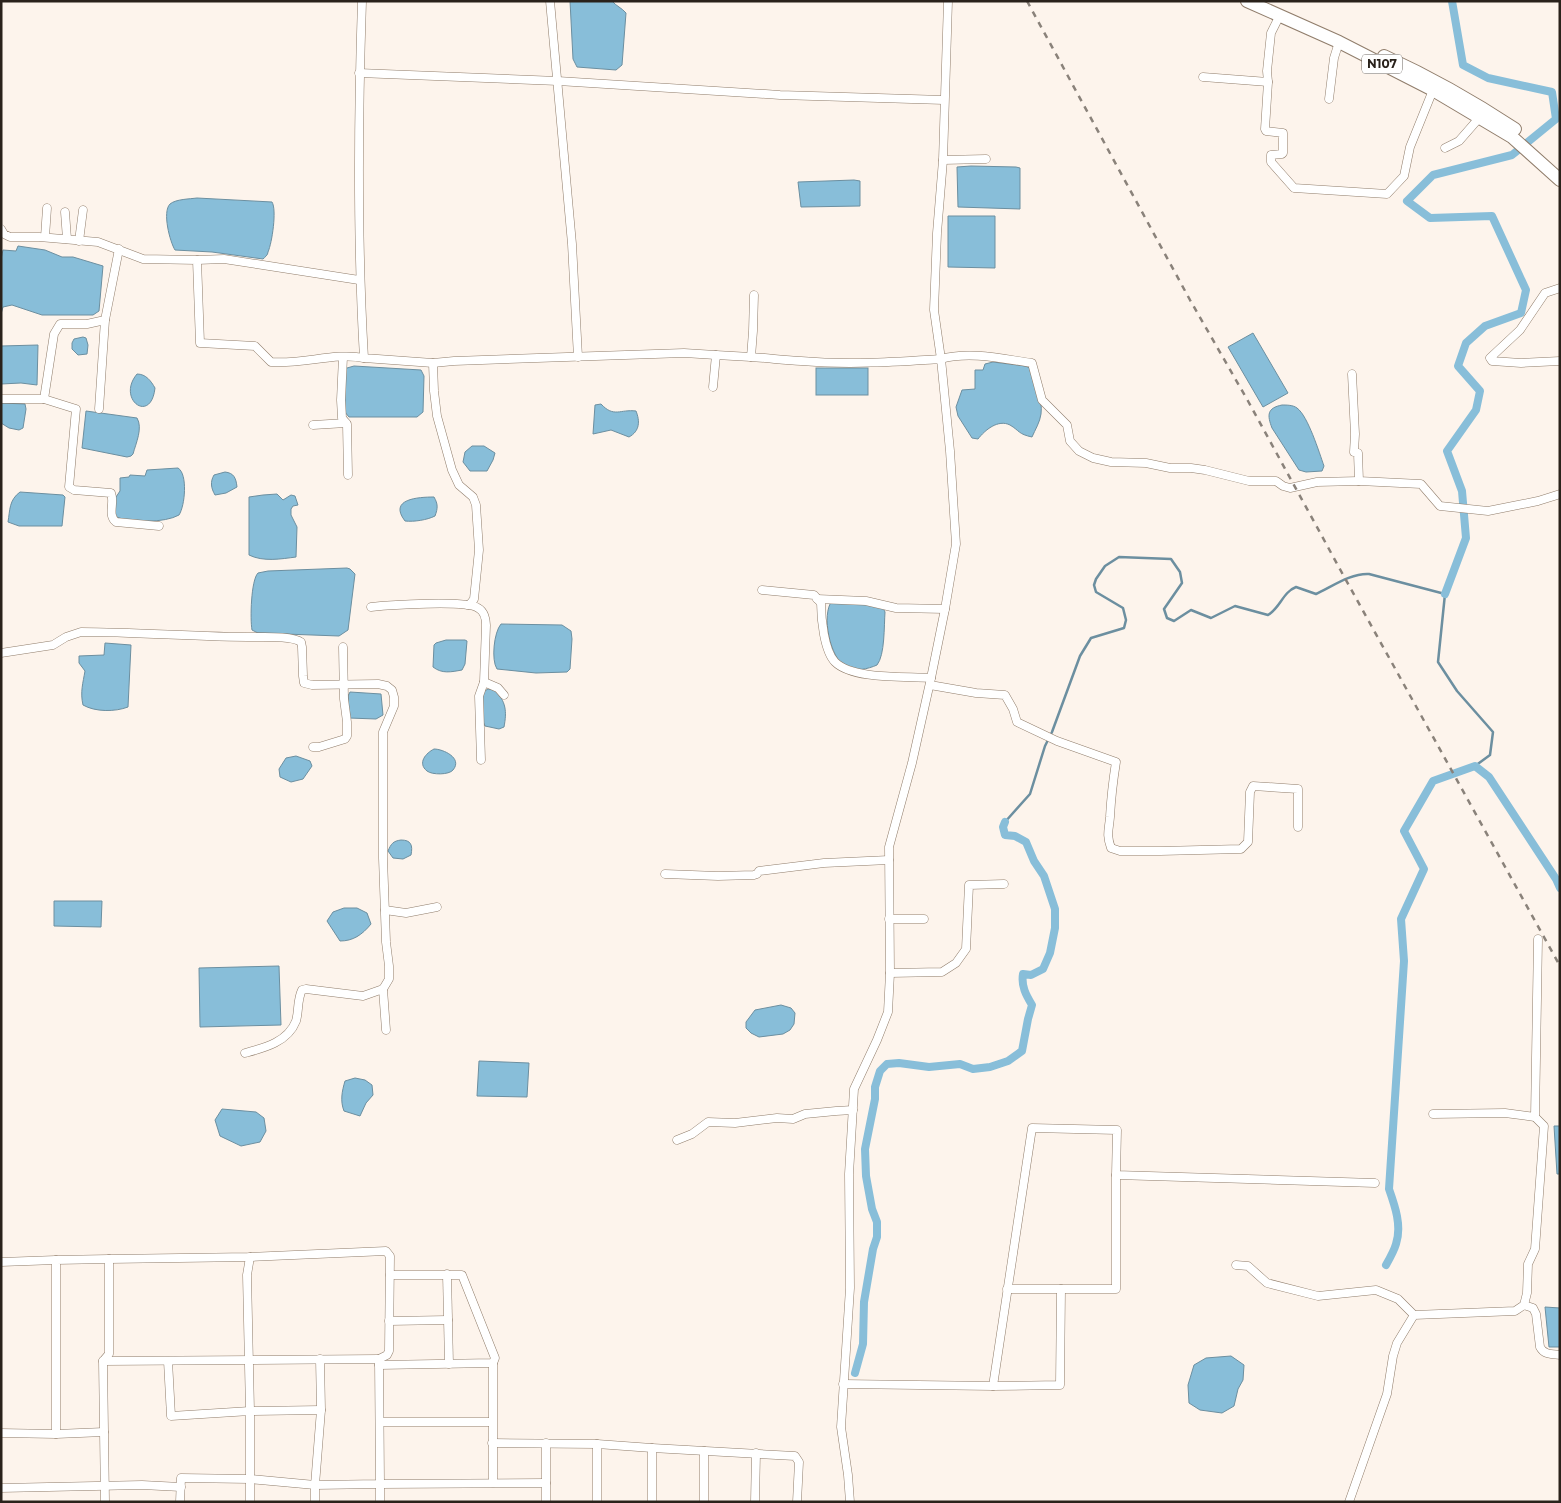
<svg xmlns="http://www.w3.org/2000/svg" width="1561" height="1503" viewBox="0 0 1561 1503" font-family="Montserrat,sans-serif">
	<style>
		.water { fill: #88bed9; stroke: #6c8fa0 }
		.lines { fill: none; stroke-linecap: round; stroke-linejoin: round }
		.stream { stroke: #6c8fa0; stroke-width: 2.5 }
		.canal { stroke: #88bed9; stroke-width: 8 }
		.minor-casing { stroke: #907d6b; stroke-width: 9 }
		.trunk-casing { stroke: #907d6b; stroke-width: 14 }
		.minor { stroke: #fff; stroke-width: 8 }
		.trunk { stroke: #fff; stroke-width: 12 }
		.rail { stroke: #8a827a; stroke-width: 2.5; stroke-dasharray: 6 6; stroke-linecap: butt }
		.labels { text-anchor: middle; stroke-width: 5; stroke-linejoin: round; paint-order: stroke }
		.shield { fill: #fff; stroke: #6a645f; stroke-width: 1 }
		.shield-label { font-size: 12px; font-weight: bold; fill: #2a221b }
	</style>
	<rect width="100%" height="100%" fill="#fdf4ec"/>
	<g class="water">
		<path d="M570,1H612C616,6 622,8 626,13L622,65L616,70L577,67L573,59Z"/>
		<polygon points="971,166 1016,167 1020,168 1020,209 958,207 957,167"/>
		<polygon points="854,180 860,181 860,206 801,207 798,182"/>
		<path d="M197,198L272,202C277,210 272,243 268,252C268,255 265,257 263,259L212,252L175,250C170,242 162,212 170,204C176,199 190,199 197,198Z"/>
		<polygon points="948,216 995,216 995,268 948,267"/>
		<polygon points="18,246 45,250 62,257 73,257 103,266 99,311 93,315 42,315 12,305 3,307 1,314 1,259 3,250 16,251"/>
		<polygon points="1253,333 1288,393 1263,407 1228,347"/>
		<polygon points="83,337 86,338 88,345 87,354 78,355 72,349 72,343 74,339"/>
		<polygon points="38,345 37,385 21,383 1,384 1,346"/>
		<path d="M993,362L1025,366L1030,368C1035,382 1043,399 1041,414C1040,422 1035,430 1032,437C1018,434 1020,431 1010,425C998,419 985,430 978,439L972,438L958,416L956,407L962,390L975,389V370H983L985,364Z"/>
		<polygon points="354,366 421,370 424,376 423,412 417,417 349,417 344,411 345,371 347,368"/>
		<rect x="816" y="368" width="52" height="27"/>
		<path d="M137,374C146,374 151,381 155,388C151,425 116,399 137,374Z"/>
		<polygon points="1,403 25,404 26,409 23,428 19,430 9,428 1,423"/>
		<path d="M601,404C614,418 620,409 636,411C640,421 640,431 629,437L611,430L593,434L595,405Z"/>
		<path d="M1282,405C1287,405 1293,405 1297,408C1308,416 1319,452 1324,466L1322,471L1306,472L1299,470L1272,428C1267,415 1267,408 1282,405Z"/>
		<path d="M86,411L137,418C143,428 136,443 133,454L131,456L127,457L82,448Z"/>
		<polygon points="472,446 484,446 495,453 493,460 487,471 470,471 463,462 465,452"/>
		<path d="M178,468C188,474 185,506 179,515C165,523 131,523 116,517L114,509V500L120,491V478L129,477L130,475L145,476L147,470Z"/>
		<path d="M225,472C234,473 236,478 237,487L226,493L215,495C211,488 210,482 214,475Z"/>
		<path d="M20,492L63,495L65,497L62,526H19L8,522C10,510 9,500 20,492Z"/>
		<path d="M277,494L283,500L291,495L295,496L298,505L293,506L291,509V515L297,527L296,557C281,559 263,562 249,555V497L263,495Z"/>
		<path d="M434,497C438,504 438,508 435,516C427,520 414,522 405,521C388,499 418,497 434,497Z"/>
		<path d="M347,568L350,569L355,574L348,630L339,636L258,633L252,630C250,619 251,580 258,573L268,571Z"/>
		<path d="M832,601L868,604L883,608L885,612C884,626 885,655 877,665C868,669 855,672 846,667C830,659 821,614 832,601Z"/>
		<path d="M501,624L562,625L571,631L572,639L570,669L567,672L536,673L497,669C491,660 494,632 501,624Z"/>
		<path d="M446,640H465L467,641L465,664L462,670C451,672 442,674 433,667L434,645L436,643Z"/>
		<path d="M105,643L131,645L128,707C115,712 95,712 83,705C80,692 83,683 85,671L79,663V656L104,655Z"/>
		<path d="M488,689L495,690C506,702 507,711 504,727L499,729L485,726C480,717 481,702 483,692Z"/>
		<polygon points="350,692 381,694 383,715 376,719 349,718 348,696"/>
		<path d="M434,749C443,749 463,758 453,770C449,775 432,775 427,771C417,763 426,753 434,749Z"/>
		<polygon points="296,756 310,761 312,766 303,779 291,782 280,777 279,769 286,758"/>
		<path d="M401,840C411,840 413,845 411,855L403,859L393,858L388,851C391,844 393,841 401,840Z"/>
		<polygon points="54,901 102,901 101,927 54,926"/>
		<path d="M344,908H357L367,913L371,924C362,935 353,941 340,941L327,921L333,912Z"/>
		<polygon points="279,966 281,1025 200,1027 199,968"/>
		<polygon points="781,1005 791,1008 795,1013 794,1024 790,1030 783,1034 759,1037 751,1033 746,1028 746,1022 755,1010"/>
		<polygon points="479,1061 529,1063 527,1097 477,1096"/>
		<path d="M355,1078L365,1080L372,1085L373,1095L366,1103L360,1116L344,1111C340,1101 342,1091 345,1081Z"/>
		<polygon points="222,1109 256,1112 264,1118 266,1131 260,1142 241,1146 220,1136 215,1120"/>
		<polygon points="1554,1126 1560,1126 1560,1174 1557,1174"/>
		<polygon points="1545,1307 1560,1308 1560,1347 1549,1347"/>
		<polygon points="1231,1356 1244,1365 1243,1380 1238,1389 1234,1406 1222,1413 1200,1410 1189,1403 1188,1385 1194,1365 1206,1358"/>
	</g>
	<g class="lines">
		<path class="stream" d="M1005,822L1030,794L1045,746L1052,732L1080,656L1091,638L1124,628L1126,620L1123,608L1096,592L1094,585L1096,579L1105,566L1119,557L1171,559L1180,572L1182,583L1164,609L1167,618L1174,621L1191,610L1211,618L1235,606L1268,615C1280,608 1283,592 1296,587L1316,594C1333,586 1351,573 1369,574L1445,594L1438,662L1457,691L1493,732L1490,755L1475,766"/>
		<g class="canal">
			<polyline points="1445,594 1466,538 1462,491 1447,451 1476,410 1480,391 1458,366 1466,343 1485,326 1521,313 1526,290 1492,216 1430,218 1407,201 1433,175 1512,155 1556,119 1552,92 1488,78 1463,65 1452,1"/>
			<path d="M1386,1265C1390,1258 1394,1251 1396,1244C1402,1226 1395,1206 1389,1189L1404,961L1401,919L1424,869L1404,831L1433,781L1475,766L1489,777L1556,879L1560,888"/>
			<path d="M855,1373L863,1344L864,1302L873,1249L877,1237V1222L872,1209L866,1176L865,1149L875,1099V1087L880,1071L887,1064L899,1063L929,1067L960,1064L973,1069L990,1067L1008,1061L1022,1051L1028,1019L1032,1005C1026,995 1021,986 1023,974L1031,975L1043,969L1050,953L1055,928V909L1044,876L1034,861L1026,842L1015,836L1005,835L1003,827L1005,822"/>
		</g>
		<defs>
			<g id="minor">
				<path d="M362,1C358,120 357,240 364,358L433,363L434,391L437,416L452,470L459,485L473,497L476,505L479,550L474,599L471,603L468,605"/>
				<polyline points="550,1 572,244 578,357"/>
				<path d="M948,1L943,160L937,233L934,310L941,359C970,351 1003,359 1032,363L1042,400L1067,425L1070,441L1079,451L1093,458L1111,462L1146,463L1170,468H1191L1205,470L1249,481H1276L1283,486L1290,488L1317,482L1359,481"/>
				<polyline points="1280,15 1271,33 1267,71 1268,82 1265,129 1266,131 1283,133 1283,153 1282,154 1271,155 1271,162 1294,188 1387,194 1404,176 1410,147 1433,90"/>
				<polyline points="359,73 558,81 780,95 944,100"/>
				<polyline points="1203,77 1268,82"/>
				<polyline points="1329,99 1334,58 1339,42"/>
				<polyline points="1445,148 1459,141 1480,117"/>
				<polyline points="943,160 986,159"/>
				<polyline points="65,212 67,239"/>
				<path d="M1,229L4,234L10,237H39L98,242L143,259L197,260L200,343L255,346L271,362C301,365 336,352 364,358"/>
				<polyline points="45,237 47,208"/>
				<polyline points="79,241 83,210"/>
				<polyline points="197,260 224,259 359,280"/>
				<polyline points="1560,288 1545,293 1520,330 1490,358 1492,361 1521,363 1560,361"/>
				<path d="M754,295L753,331L751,357C767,358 784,360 801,361C848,365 895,362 941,359L950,451L956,544L945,609L931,678"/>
				<polyline points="343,357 341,400 342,418 347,424 348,475"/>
				<polyline points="433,363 454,361 684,353 716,355"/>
				<polyline points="1352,374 1355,434 1354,452 1358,453 1359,481 1421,484 1440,506 1488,511 1538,501 1560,494"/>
				<polyline points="713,387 716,355 751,357"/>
				<path d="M1,399H44L76,409L69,487L74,490L111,493C115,503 107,515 116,522L159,526"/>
				<polyline points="44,399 54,334 60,324 87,324 105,320 119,249"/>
				<polyline points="99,409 105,320"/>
				<polyline points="313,425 346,423"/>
				<path d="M762,590L814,595L821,603C821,618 824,651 835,662C853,680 907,676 931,678L912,763L889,847L890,973L888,1012L877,1040L854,1089L849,1174L850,1288L841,1427L848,1475L850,1502"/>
				<polyline points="817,599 866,601 896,608 945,609"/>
				<path d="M371,607C389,605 466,600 478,608C484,611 486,619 486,625L484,682L479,696L481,760"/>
				<path d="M1,653L53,645L66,637L81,632C139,632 197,637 255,637C266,637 293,636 301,642L302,647L303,676L304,683L312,685L378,684L387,686L392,690L394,697V706L383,732V858L386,942L389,966V979L383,989L363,996L306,989L302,990C297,1000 299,1011 296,1021C288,1042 264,1048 245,1053"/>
				<polyline points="484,682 498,688 504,695"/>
				<path d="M930,685L976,693L1005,695L1013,709L1017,722L1057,741L1116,762C1113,781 1111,798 1110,817C1109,830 1106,834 1111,848L1120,851H1160L1241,849L1248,842L1250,792L1253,786L1298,789V827"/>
				<polyline points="313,747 319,747 345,739 347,736 347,722 344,699 343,647"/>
				<polyline points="665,874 718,876 754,875 757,874 759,871 824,863 889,860"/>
				<polyline points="385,910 406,913 437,907"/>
				<polyline points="889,919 924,919"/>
				<polyline points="890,973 942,972 956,963 966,949 969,885 1004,884"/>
				<polyline points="383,989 386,1030"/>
				<polyline points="1433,1114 1505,1113 1535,1117 1538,939"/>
				<polyline points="677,1140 692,1134 708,1122 735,1123 777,1118 793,1119 805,1114 836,1111 853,1110"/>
				<polyline points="250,1257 247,1275 250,1411 321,1410"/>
				<polyline points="109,1259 250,1257 386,1251 390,1256 389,1351 387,1355 379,1359"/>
				<polyline points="1,1262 56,1260"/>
				<polyline points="1236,1265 1248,1266 1267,1283 1318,1296 1376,1290 1398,1299 1414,1315"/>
				<polyline points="447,1274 449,1364"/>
				<polyline points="1007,1289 1116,1289 1116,1175"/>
				<path d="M1524,1305L1533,1308L1536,1314L1540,1347C1544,1355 1552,1354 1560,1355"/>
				<polyline points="389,1321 448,1320"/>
				<polyline points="103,1361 109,1354 109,1259 56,1260 56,1434 104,1432"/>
				<polyline points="168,1361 171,1416 250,1411 250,1479 181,1478 180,1502"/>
				<polyline points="493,1363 493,1483"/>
				<polyline points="379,1365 493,1363 495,1358 462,1275 390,1275"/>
				<polyline points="843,1384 993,1386 1032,1128 1117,1130 1116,1175 1375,1183"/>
				<polyline points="993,1386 1060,1385 1061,1289"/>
				<polyline points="380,1422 492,1422"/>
				<polyline points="1,1433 56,1434"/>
				<polyline points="492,1443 597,1444"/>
				<polyline points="546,1443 546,1483"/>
				<polyline points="652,1448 795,1456 799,1462 797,1502"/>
				<polyline points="704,1451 704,1502"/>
				<polyline points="1,1488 142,1485 181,1487"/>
				<polyline points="105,1502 103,1361 379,1359 380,1484 315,1485 250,1479 250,1502"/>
				<polyline points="315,1502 315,1485 321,1410 320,1359"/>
				<polyline points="380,1502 380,1484 546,1483 546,1502"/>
				<polyline points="597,1502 597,1444 652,1448 652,1502"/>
				<polyline points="755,1502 756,1453"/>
				<polyline points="1349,1502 1387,1394 1393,1356 1397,1343 1414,1315 1515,1311 1524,1305 1527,1293 1528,1264 1535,1249 1544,1126 1535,1117"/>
			</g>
			<g id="trunk">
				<polyline points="1247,1 1339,42 1433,90 1512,137 1560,180"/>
				<path d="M1384,56C1430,77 1474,102 1515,129"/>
			</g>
		</defs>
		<use href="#minor" class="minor-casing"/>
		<use href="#trunk" class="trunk-casing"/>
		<use href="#minor" class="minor"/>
		<use href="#trunk" class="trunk"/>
		<polyline class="rail" points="1027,1 1190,300 1248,401 1341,571 1560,966"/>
	</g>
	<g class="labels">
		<rect class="shield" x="1362" y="54.5" width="40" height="19" rx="4"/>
		<g class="shield-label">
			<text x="1382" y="68">N107</text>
		</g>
	</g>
	<rect width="1561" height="1503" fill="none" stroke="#2a221b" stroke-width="5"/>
</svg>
